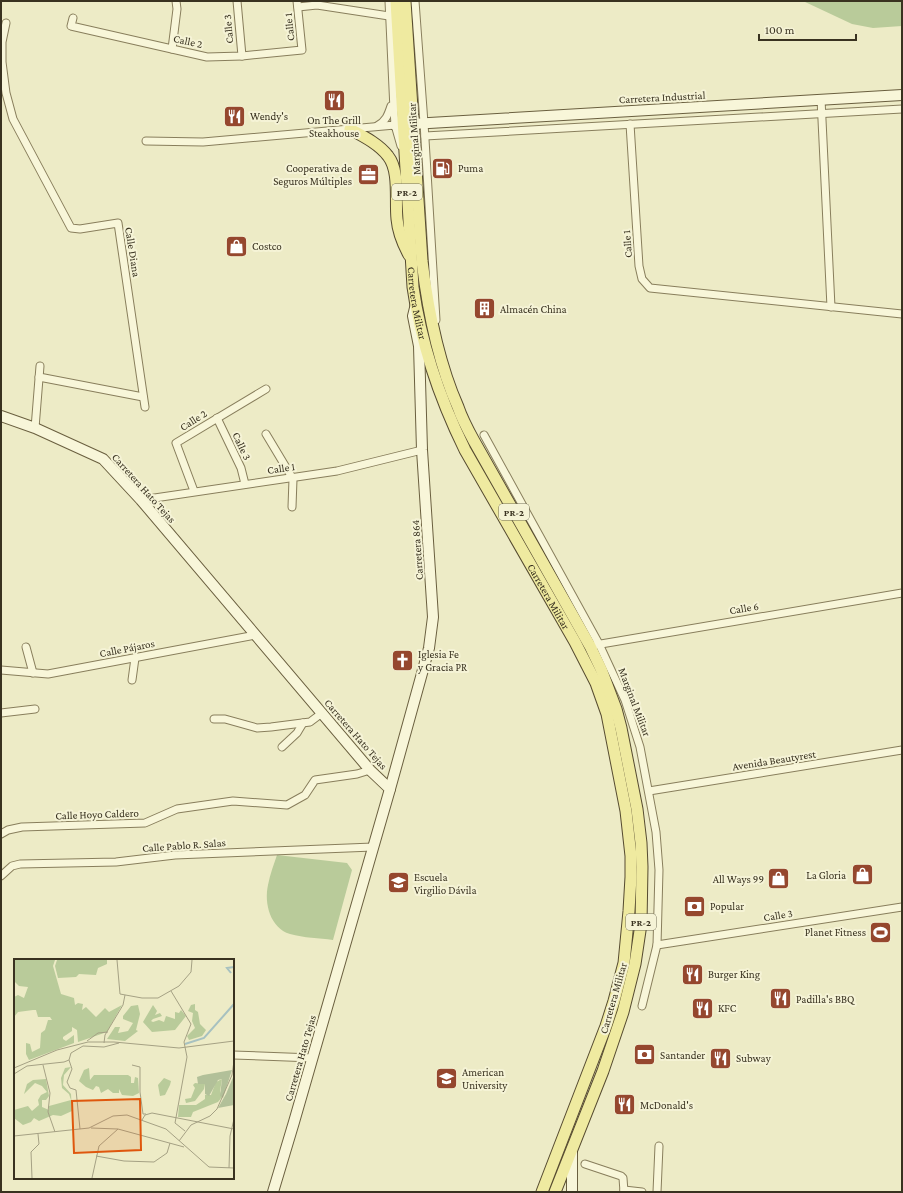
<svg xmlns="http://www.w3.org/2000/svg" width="903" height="1193" viewBox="0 0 903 1193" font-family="'Crimson Pro',serif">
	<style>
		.green { fill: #b9cb9a }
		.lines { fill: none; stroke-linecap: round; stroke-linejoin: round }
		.street-casing { stroke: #887e5c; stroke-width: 9 }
		.secondary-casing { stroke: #6a5f3f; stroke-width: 12 }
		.primary-casing { stroke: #564b30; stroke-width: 13 }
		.street { stroke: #f8f6d9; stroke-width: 7 }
		.secondary { stroke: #f8f6d9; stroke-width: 10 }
		.primary { stroke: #efeaa0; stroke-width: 11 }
		.labels { text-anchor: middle; stroke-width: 4; stroke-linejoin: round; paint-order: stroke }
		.shield { fill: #f5f3d6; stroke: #716c57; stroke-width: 1 }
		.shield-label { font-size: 10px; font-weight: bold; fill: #393220 }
		.street-label { font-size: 11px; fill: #393220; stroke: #f5f3d6 }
		.poi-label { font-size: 11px; fill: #393220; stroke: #f5f3d6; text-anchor: start }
		.inset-river { fill: none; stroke: #a7c1c0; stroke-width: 2 }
		.inset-road { fill: none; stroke: #a5a184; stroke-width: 1 }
		.view { fill: #df570d; fill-opacity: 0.15; stroke: #df570d; stroke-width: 2 }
		.inset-edge { fill: none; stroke: #393220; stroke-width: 2 }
	</style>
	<rect width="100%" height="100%" fill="#edebc6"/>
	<g class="green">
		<polygon points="803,1 902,1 902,26 873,28 852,24"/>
		<path d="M277,855L347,863L352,870L333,940C319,938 304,938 290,934C270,928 264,903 268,885C270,874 274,864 277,855Z"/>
	</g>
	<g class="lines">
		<defs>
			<g id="street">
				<polyline points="237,1 242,56"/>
				<polyline points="389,1 394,110 395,125 401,146"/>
				<polyline points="415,1 424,123 436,320"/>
				<polyline points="298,7 317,5 389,16"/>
				<polyline points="73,18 71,26 207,57 242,56 302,50 297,1"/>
				<polyline points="6,23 2,42 2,62 6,93 13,119 71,228 80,229 118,223 145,407"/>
				<polyline points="172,49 177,9 176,1"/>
				<polyline points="821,99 831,307"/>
				<polyline points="630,124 639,266 642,279 650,288 902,314"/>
				<path d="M377,126C386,121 388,115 391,106"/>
				<polyline points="425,136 902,109"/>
				<polyline points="146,141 203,142 395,125"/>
				<polyline points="39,377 143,397"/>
				<polyline points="217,418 241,468 245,484"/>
				<polyline points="35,428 40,366"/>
				<polyline points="266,434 293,479 292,507"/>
				<polyline points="484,435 599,644 625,700 640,747 656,832 659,870 657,945 642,1006"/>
				<polyline points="194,491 176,443 266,389"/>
				<polyline points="141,500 337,471 422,450"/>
				<polyline points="595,645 902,593"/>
				<polyline points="26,647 33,673"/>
				<polyline points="1,670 48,674 256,635"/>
				<polyline points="132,680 135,658"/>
				<polyline points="1,713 35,709"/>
				<polyline points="214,719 225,719 257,728 271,727 310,722 322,713"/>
				<polyline points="282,747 297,733 303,723"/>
				<polyline points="649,791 902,750"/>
				<polyline points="1,834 8,830 22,827 145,823 177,809 233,801 287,805 305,795 315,780 357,774 370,770"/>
				<polyline points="1,876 12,866 20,864 116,862 175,855 373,847"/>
				<polyline points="657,945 902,907"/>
				<polyline points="233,1055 313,1058"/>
				<polyline points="585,1164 621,1176 623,1178 624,1192"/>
				<polyline points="624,1190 642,1192"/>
				<polyline points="657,1192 659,1146"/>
			</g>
			<g id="secondary">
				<polyline points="395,125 902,95"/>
				<polyline points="1,416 35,428 103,459 141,500 370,770 390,789 294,1122 273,1192"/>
				<polyline points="390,789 429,648 433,617 422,450 419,346 413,316 416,304"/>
				<polyline points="572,1192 572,1152"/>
			</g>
			<g id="primary">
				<path id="s1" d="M396,1L413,287C421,344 440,399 465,450L575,642L596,683L607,714L626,811L631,856V877L629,911L624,963L614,1001L606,1026L542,1192"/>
				<path d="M405,1L422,261C428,310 438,362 458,407C462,419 468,430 474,441L590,646L601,669L616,709L621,728L637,809L641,843L642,867L641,924L635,964L623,1012L603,1071L555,1192"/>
				<path d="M350,129C363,136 379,144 388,156C400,171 395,200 397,219C398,231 403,244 409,255"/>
			</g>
		</defs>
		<use href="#street" class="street-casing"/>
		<use href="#secondary" class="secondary-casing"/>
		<use href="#primary" class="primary-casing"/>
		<use href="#street" class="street"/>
		<use href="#secondary" class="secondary"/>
		<use href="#primary" class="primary"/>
	</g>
	<defs>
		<symbol id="restaurant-square" viewBox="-11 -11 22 22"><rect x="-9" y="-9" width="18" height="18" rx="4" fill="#95472e" stroke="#f5f3d6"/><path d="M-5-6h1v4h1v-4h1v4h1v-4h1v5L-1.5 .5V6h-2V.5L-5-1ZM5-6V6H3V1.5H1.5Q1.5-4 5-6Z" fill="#fff"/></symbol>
		<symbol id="fuel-square" viewBox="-11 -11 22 22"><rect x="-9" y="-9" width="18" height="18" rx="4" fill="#95472e" stroke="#f5f3d6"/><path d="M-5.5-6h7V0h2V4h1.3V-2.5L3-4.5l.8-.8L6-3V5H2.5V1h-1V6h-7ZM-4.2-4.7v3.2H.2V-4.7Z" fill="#fff"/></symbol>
		<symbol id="office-square" viewBox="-11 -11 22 22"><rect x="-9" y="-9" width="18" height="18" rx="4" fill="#95472e" stroke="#f5f3d6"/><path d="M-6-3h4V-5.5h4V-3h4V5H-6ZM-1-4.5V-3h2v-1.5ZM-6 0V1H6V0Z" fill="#fff"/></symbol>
		<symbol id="shop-square" viewBox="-11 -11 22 22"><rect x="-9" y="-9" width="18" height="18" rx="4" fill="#95472e" stroke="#f5f3d6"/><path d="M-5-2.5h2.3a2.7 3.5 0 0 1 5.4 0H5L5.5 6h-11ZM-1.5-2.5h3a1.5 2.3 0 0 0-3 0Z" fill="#fff"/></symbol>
		<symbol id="building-square" viewBox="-11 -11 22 22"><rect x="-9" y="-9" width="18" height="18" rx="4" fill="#95472e" stroke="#f5f3d6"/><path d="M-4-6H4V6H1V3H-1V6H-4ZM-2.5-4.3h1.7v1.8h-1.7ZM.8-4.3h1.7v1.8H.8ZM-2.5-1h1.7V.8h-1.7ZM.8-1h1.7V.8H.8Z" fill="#fff"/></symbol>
		<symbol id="church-square" viewBox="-11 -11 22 22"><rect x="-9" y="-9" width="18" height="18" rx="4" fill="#95472e" stroke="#f5f3d6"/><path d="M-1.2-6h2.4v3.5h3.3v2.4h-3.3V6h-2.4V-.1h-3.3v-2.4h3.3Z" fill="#fff"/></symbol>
		<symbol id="school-square" viewBox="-11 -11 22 22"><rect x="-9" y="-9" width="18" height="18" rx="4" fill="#95472e" stroke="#f5f3d6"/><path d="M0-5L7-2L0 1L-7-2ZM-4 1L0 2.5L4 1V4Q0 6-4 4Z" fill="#fff"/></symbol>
		<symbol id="bank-square" viewBox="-11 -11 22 22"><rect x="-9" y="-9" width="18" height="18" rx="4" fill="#95472e" stroke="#f5f3d6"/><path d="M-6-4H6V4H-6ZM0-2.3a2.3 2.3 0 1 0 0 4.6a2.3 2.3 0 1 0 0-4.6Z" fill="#fff"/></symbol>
		<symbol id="stadium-square" viewBox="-11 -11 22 22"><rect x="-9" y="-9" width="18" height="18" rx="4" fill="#95472e" stroke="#f5f3d6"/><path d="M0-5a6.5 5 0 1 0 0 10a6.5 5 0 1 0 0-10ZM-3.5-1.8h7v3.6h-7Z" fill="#fff"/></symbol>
		<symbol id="university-square" viewBox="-11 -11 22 22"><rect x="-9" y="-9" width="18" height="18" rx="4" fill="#95472e" stroke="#f5f3d6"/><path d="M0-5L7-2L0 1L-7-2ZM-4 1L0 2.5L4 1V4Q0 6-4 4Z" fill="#fff"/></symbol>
	</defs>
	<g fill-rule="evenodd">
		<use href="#restaurant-square" x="322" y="88" width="25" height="25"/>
		<use href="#restaurant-square" x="222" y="104" width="25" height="25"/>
		<use href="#fuel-square" x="430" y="156" width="25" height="25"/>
		<use href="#office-square" x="356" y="162" width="25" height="25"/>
		<use href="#shop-square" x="224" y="234" width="25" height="25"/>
		<use href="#building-square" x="472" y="296" width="25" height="25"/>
		<use href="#church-square" x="390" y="648" width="25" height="25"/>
		<use href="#shop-square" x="850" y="862" width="25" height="25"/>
		<use href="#shop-square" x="766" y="866" width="25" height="25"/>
		<use href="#school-square" x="386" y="870" width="25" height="25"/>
		<use href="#bank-square" x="682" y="894" width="25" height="25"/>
		<use href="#stadium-square" x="868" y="920" width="25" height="25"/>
		<use href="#restaurant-square" x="680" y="962" width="25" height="25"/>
		<use href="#restaurant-square" x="768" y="986" width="25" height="25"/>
		<use href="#restaurant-square" x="690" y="996" width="25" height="25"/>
		<use href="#bank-square" x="632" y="1042" width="25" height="25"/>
		<use href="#restaurant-square" x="708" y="1046" width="25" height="25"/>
		<use href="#university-square" x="434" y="1066" width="25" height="25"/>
		<use href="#restaurant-square" x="612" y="1092" width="25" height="25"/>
	</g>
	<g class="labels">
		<g class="shield">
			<rect x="392" y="184" width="30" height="16" rx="3"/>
			<rect x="499" y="504" width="30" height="16" rx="3"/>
			<rect x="626" y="914" width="30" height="16" rx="3"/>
		</g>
		<g class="shield-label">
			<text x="407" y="196">PR-2</text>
			<text x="514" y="516">PR-2</text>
			<text x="641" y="926">PR-2</text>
		</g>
		<g class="street-label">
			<text transform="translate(289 27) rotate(-96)" y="4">Calle 1</text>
			<text transform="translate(228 29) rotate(-95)" y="4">Calle 3</text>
			<text transform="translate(188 41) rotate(12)" y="4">Calle 2</text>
			<text transform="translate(662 97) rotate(-3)" y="4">Carretera Industrial</text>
			<text transform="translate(414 139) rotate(-94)" y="4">Marginal Militar</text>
			<text transform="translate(627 244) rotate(-94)" y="4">Calle 1</text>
			<text transform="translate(133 252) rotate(81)" y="4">Calle Diana</text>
			<text dy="4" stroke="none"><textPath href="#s1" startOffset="303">Carretera Militar</textPath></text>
			<text transform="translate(193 420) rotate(-32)" y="4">Calle 2</text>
			<text transform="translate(242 446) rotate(65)" y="4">Calle 3</text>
			<text transform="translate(281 468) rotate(-8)" y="4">Calle 1</text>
			<text transform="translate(144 488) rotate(48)" y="4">Carretera Hato Tejas</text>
			<text transform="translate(417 550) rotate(-94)" y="4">Carretera 864</text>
			<text dy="4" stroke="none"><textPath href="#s1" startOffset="627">Carretera Militar</textPath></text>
			<text transform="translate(744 608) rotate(-9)" y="4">Calle 6</text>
			<text transform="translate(127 648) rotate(-11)" y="4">Calle Pájaros</text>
			<text transform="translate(635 702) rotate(69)" y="4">Marginal Militar</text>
			<text transform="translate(356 734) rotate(49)" y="4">Carretera Hato Tejas</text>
			<text transform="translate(774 760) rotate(-9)" y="4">Avenida Beautyrest</text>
			<text transform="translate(97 814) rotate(-2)" y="4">Calle Hoyo Caldero</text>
			<text transform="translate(184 845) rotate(-4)" y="4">Calle Pablo R. Salas</text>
			<text transform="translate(778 915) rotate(-9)" y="4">Calle 3</text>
			<text transform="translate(613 998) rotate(-74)" y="4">Carretera Militar</text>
			<text transform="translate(300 1058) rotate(-74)" y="4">Carretera Hato Tejas</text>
		</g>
		<g class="poi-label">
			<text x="250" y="120">Wendy's</text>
			<text x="334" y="124" text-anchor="middle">On The Grill<tspan x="334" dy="13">Steakhouse</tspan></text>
			<text x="352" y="172" text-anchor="end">Cooperativa de<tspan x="352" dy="13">Seguros Múltiples</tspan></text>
			<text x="458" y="172">Puma</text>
			<text x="252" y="250">Costco</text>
			<text x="500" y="313">Almacén China</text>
			<text x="418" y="658">Iglesia Fe<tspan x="418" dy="13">y Gracia PR</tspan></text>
			<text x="846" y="879" text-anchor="end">La Gloria</text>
			<text x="414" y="881">Escuela<tspan x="414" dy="13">Virgilio Dávila</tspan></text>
			<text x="764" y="883" text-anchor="end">All Ways 99</text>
			<text x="710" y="910">Popular</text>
			<text x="866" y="936" text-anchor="end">Planet Fitness</text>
			<text x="708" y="978">Burger King</text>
			<text x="796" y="1003">Padilla's BBQ</text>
			<text x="718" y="1012">KFC</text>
			<text x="660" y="1059">Santander</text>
			<text x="736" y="1062">Subway</text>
			<text x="462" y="1076">American<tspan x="462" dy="13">University</tspan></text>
			<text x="640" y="1109">McDonald's</text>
		</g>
	</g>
	<g transform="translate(14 959)">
		<rect width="220" height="220" fill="#edebc6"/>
		<path d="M0,1H41L39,7L47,35L60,39L61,46L64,44L69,45L68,51L72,48L82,58L91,49L95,53L108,46L93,73L64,83L63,71L58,68V72L49,78V80L52,82L60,76V84L15,101L12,95V84L16,85L18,93L26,89L27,74L31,71L34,61H38L36,58H24L22,51H19L4,53L0,58V38L4,36L10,39L14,28L5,27L0,22ZM43,1H93V5L84,9L82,16L65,15L62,18L44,19L41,7ZM181,45V51L184,53L186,65L192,71L188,77L175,81L173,77L181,69L178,62L179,54L174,52L177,46ZM124,46L126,55L122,71L124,72L111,82L93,80L101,68H106L104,74L114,72L119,64L109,60V57L117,47ZM139,46L143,52L141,56L146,54L148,57L139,60L137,62L139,63L145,61L150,63L152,57L161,60V53L165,54L167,51L172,57L161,71L138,73L129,63ZM57,108L50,116L49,126L57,135L58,152L47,157L39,156L25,162L20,159L17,163L9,166L0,159V151L14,147L18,152L25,146L24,141L27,136L33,133L28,127L21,124L10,135L13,125L19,121L32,120L35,137L32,141H28V148L35,151V147L57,141L55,135L48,129L47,119L51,109ZM75,109L76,121L80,116H114L117,118V124H120L121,118L124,119L125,134L119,137L108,136L105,130V134H99L94,130L87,134L85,128L82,127L79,131L72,128L65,122L70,111ZM150,119L157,122L156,126L151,136L146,137L144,126ZM208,120L206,132L208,138L204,143L179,153L177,158H164L165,146H182L191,140V136H197L202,123ZM181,124L191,125L190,130L181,142L172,144L171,140L177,139L181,129L179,126Z" fill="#b9cb9a"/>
		<path d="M218,111L209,139L206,137L208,120L204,121L195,137L191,135V125H184L183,118L189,116ZM220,116V146L204,149L212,135Z" fill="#b2c099"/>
		<path class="inset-river" d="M217,14L213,9L220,8M171,85L190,79L220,45"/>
		<path class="inset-road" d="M103,1L106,35L128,39H144L165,27L177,13L178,1M157,32L177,65L170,83L173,98L161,164L171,172M73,82L84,74L94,73M90,84L91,76L109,46L111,36M90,88L105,84M55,101L58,110L53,123L56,129L62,131L66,170M29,106L36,134L34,153L41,173M118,106L126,108V133L129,155H132M0,109L43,91L74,83H100L165,89L220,82M0,115L13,107L50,103L55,101L57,94L69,87L90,88M128,161L131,156L138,154L220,170M77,169L104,170M0,177L75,169L99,157L113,156L152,170L195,208L220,209M165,182L177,166L196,157L203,150L218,116L220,102M82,197L110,202L140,203L153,194L156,184M215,209L216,177L220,160M18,219L17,193L25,185L24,175M78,219L85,187L104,170L170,188"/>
		<path class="view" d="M126,140L127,191L60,194L58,142Z"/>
		<rect width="220" height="220" class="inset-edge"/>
	</g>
	<rect width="903" height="1193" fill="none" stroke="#393220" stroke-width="4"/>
	<path d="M759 34v6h97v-6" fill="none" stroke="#393220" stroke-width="2"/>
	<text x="765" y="34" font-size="12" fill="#393220" stroke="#f5f3d6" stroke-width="3" paint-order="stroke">100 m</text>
</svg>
